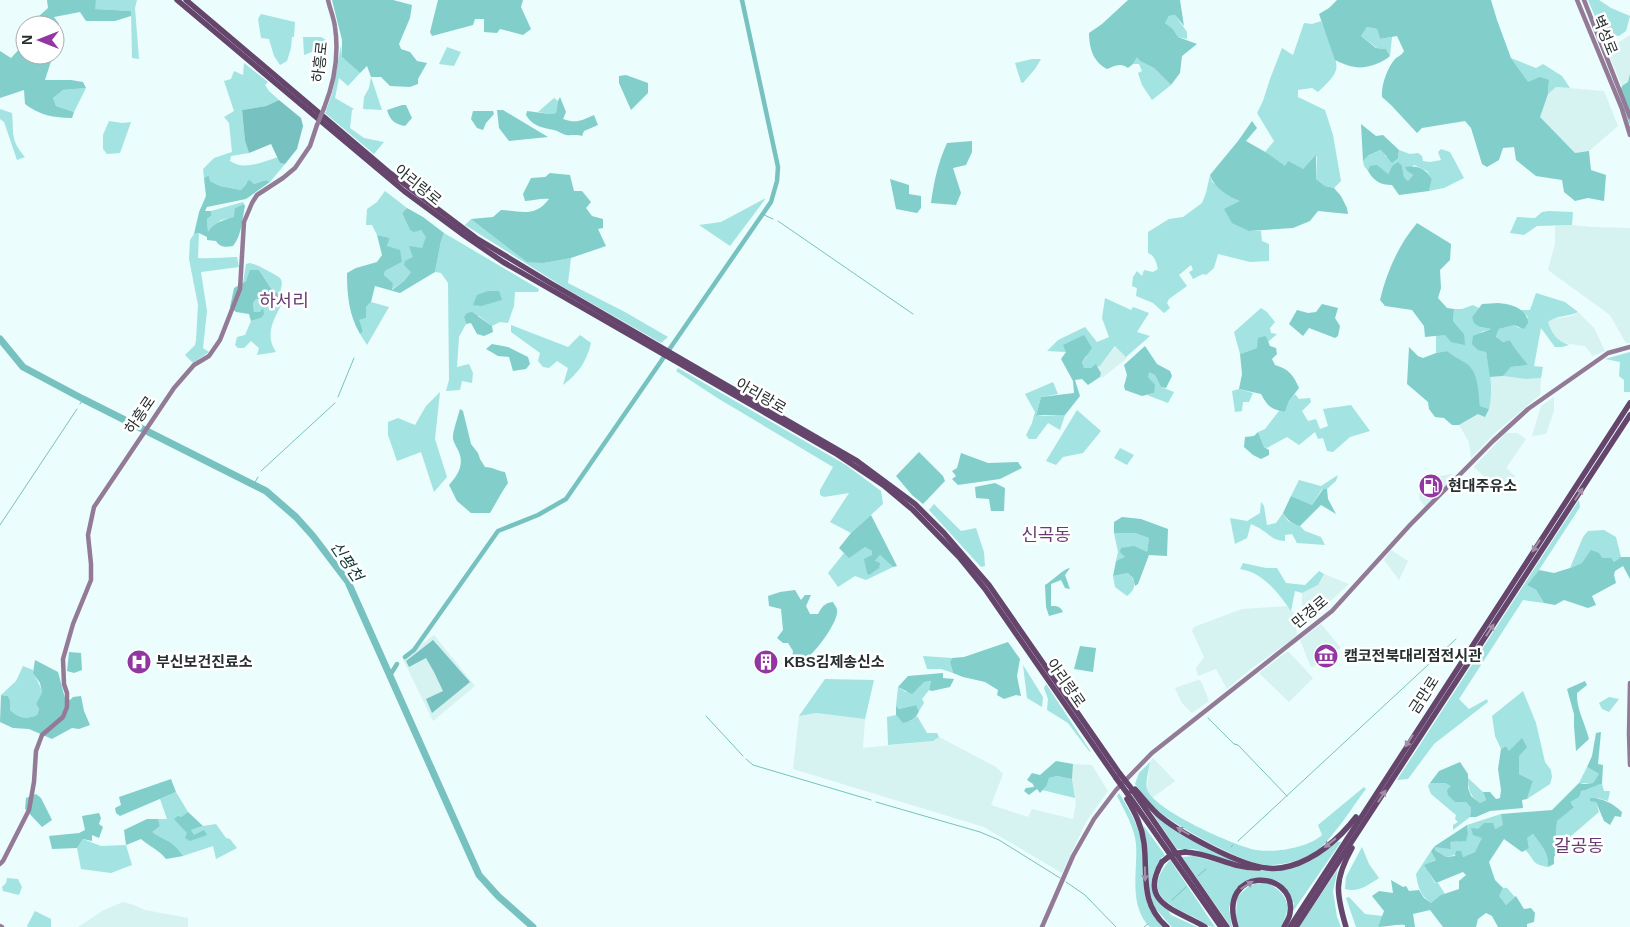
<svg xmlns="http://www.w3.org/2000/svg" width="1630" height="927" viewBox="0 0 1630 927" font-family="Helvetica,'Noto Sans KR',sans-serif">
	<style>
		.built { fill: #d6f2f1 }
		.green { fill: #a3e3e1 }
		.forest { fill: #82cecb }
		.water { fill: #77c2c0 }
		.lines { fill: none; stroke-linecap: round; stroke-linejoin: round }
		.stream { stroke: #77c2c0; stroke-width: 1 }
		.canal { stroke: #77c2c0; stroke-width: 4.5 }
		.river { stroke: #77c2c0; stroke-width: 7 }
		.secondary { stroke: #937b97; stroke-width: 4.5 }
		.highway { stroke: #66456c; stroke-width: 5.5 }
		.secondary-bridge { stroke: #937b97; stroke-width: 4.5 }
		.highway-bridge { stroke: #66456c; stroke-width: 5.5 }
		.oneway { fill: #a38fa7 }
		.labels { text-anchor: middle; stroke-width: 5; stroke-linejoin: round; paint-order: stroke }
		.street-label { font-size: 15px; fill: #282f2f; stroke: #fff }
		.poi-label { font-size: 15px; font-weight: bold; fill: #282f2f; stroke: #fff; text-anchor: start }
		.water-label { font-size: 16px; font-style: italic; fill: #0c3231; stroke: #fff }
		.quarter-label { font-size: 18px; fill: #693c71; stroke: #fff }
	</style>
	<rect width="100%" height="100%" fill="#ebfdfc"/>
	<g class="built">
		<polygon points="1630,35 1630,73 1628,83 1622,86 1604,43 1615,45"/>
		<polygon points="1556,87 1604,91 1618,126 1589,151 1575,153 1539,117 1548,94"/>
		<polygon points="1572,225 1591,227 1630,228 1630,343 1626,343 1610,315 1548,270 1555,244 1555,226"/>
		<polygon points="1578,312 1594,328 1605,351 1593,356 1585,346 1562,343 1551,331 1548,322 1551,319 1572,316"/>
		<polygon points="1116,346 1127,358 1102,378 1100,377 1101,373 1099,367"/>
		<polygon points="1503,376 1526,379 1541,378 1540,395 1498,430 1471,458 1469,442 1459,425 1478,414 1490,387 1490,377"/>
		<polygon points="1554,397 1554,411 1546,434 1532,436 1541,406"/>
		<polygon points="1506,433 1517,433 1526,439 1506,468 1515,476 1503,494 1474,467"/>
		<polygon points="1451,474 1455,476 1426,508 1419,499 1420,489 1441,476"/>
		<polygon points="1391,550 1408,561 1399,580 1384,560"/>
		<polygon points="1324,574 1349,584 1308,621 1306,608 1302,605 1302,593 1318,585"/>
		<polygon points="1288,606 1294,613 1297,635 1291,640 1252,668 1227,689 1216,669 1198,676 1196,668 1204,657 1192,631 1194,627 1242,609"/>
		<polygon points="1321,624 1341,648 1319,664 1311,667 1300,640"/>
		<polygon points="434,635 475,686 433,721 403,659"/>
		<polygon points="1288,651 1313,678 1289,702 1259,673"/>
		<polygon points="1198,680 1201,681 1209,701 1192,713 1182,703 1175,688"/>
		<polygon points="816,713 865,719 863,748 933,741 939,737 996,767 1003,774 991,805 1028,817 1032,809 1073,819 1076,804 1072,779 1073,764 1092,765 1108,791 1086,822 1062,873 984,827 793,769 799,716"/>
		<polygon points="1153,758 1175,781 1152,798 1147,789 1150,762"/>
		<polygon points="123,902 134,905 145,910 188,918 188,927 78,927 104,910"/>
	</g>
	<g class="green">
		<polygon points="96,0 137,0 135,8 139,59 132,58 131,11 94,9"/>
		<polygon points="1588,0 1599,0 1611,8 1630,16 1626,31 1619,36 1602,33"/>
		<polygon points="261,14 295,22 294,37 292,37 291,48 287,61 280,65 274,56 269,39 261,38 258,19"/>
		<polygon points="1175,15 1187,32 1187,39 1178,37 1173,29 1165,23 1169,16"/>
		<path d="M1321,21C1326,32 1339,59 1336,70C1333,79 1325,85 1318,92L1312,88L1298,90V97L1325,110L1333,135L1341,181L1334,188L1325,186L1316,179L1317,156L1303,169L1285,167L1265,152L1274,141L1257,113L1263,101L1270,79L1282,48L1293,55L1304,23L1312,24Z"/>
		<polygon points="1367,27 1377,29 1380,39 1392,37 1390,56 1386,49 1377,48 1361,36"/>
		<polygon points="303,37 321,37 326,40 325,47 304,55"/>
		<polygon points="341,45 342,57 360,73 348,86 339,78 335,98 354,109 352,110 350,128 364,138 384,142 374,154 325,113 332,94"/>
		<polygon points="447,47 461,52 454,66 439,64"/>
		<polygon points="1137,56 1140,61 1154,68 1171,85 1152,100 1142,85 1138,73 1142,71 1139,64 1133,64"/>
		<polygon points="1511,58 1536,68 1543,64 1562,76 1570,88 1556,87 1548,94 1549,80 1528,83"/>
		<polygon points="1032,59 1041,59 1035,69 1023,83 1021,82 1015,63"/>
		<path d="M244,63L268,82L265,85L269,91L279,100L266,106L242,110L245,141L249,153L231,156L230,161C244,171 263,162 278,157L280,163L285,164L270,182L266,180L254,184L246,183L241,190L220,186L210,181L209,175L204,178L203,169L214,158L232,152L229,123L224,117L234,111L224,81L231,79L234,71L243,75Z"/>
		<polygon points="371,77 382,110 363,109 364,97 369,88"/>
		<polygon points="86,88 74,112 56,106 53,98 63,90"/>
		<polygon points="554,98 558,101 556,113 550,114 538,112"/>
		<path d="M0,109L12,113C14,133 10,140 25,157L17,160L4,122L0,119Z"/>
		<polygon points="109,121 122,123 131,122 120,153 107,154 103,149 103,135"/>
		<polygon points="1441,149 1450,152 1464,178 1444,188 1429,191 1432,179 1427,171 1414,165 1407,171 1413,175 1408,181 1404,177 1402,166 1392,166 1388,174 1371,166 1368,171 1364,166 1363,161 1369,155 1382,150 1386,157 1398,158 1399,150 1410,154 1418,153 1422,156 1423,161 1430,162 1441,160 1438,152"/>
		<path d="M1210,175L1212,182L1241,201L1249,231H1261L1262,241L1269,244V261L1250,262L1218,254L1214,268L1206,275L1203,274L1193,279L1189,272L1193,270L1191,265L1179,275L1187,286L1169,299L1167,303L1170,308L1164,313L1153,303L1136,296L1137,288L1132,286L1133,277L1137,271L1142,276L1144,270L1153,272L1158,269C1156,262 1155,256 1148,253V232L1169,219L1183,217L1202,203L1206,193Z"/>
		<polygon points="385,191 407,208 402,213 410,230 421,230 427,237 422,248 413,257 411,272 404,281 391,290 393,283 384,275 385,271 402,262 387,246 390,238 377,235 372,225 366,225 367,209 377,202"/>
		<polygon points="766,198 730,246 699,225 721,222"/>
		<polygon points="243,202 244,204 235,208 235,217 221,220 208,233 207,219 211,216 211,211"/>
		<polygon points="1549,211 1573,212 1572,225 1537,226 1524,235 1510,233 1517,217 1535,218 1542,212"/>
		<polygon points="471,219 544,263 571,258 568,283 625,312 668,337 661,343 565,288 465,225"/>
		<path d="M199,233L198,258C212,259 224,257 237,257L239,267L201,272L207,311L203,348L209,352L193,363L185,355L195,345L196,340L198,305L189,259L190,240L194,234Z"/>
		<polygon points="444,233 539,289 538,292 515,292 514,306 508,323 500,322 492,326 479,316 464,317 466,324 459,337 457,367 469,364 473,373 472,383 462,381 460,390 446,391 449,380 448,283 441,273 435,272 441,241"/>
		<path d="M250,263C258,265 263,268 270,272C283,279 284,279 279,295L285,298C276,316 263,333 276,352L257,355L259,348L251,341L244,348H238L235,345L237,337L245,335L251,321L261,318L260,312H254L253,303L256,299L264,298L276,292L270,287L259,270L243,283L246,264Z"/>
		<path d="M1536,293L1565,302L1578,312C1569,317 1556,315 1548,322C1551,333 1558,342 1569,345L1562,347H1555L1541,328L1534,366L1543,367L1541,378L1526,379L1503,376L1511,367L1528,365C1522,356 1515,350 1510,340L1503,342L1496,338L1499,329L1514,325L1519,328L1528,317L1521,310H1530Z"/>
		<polygon points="1105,298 1131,310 1133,307 1149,313 1137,332 1150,336 1126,357 1115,346 1099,367 1096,365 1091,368 1084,368 1082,362 1087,356 1066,352 1047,351 1058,340 1085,327 1097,342 1109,337 1102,318"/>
		<polygon points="371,302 389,307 367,345 360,334 363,330 358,320 366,318 366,307"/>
		<path d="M1473,305L1479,308L1472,317L1480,327L1491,329L1481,332C1487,356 1495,385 1489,409L1480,406L1478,397L1463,363L1447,351L1436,353V335L1464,334L1453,321L1454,309H1462Z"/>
		<polygon points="1261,308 1267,312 1275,322 1270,328 1271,333 1277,334 1268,342 1266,336 1257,348 1240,354 1234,332"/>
		<path d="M511,325L568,347L580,335L591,343C587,361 578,374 563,385L568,368L557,361L549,368L543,367L538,361L540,353L511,332Z"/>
		<polygon points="1630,352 1630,392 1624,392 1624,380 1619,376 1620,362 1605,359"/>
		<polygon points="678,368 846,465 881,491 883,504 851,533 830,522 849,493 824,497 820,495 820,490 833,467 719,399 676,371"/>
		<polygon points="1148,371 1155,375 1161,387 1174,392 1168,403 1147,395 1154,393 1148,377"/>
		<polygon points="1053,382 1058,394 1041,397 1036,416 1065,415 1060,430 1048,423 1036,439 1029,439 1026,435 1032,423 1035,412 1025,394"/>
		<polygon points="1239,389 1253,393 1249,402 1243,402 1242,411 1235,412 1232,391"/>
		<polygon points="440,392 435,439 447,477 434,492 421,452 397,461 388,435 388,422 398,418 415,425 426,406"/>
		<polygon points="1295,394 1299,399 1310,398 1311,402 1302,411 1308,421 1316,419 1320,429 1328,426 1323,409 1351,405 1370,431 1350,437 1333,452 1327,451 1323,438 1318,439 1315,432 1299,445 1287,437 1267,448 1264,447 1258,432 1265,429 1279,411 1285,412 1289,401"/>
		<polygon points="1077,410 1101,431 1083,453 1063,457 1056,465 1046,461"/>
		<polygon points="1120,448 1134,455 1127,465 1114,458"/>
		<polygon points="1338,475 1336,481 1327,489 1322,489 1312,505 1291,496 1299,480 1321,486"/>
		<polygon points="1579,500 1580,507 1539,570 1527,585 1536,590 1544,603 1523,600 1459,699 1469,709 1487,699 1488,702 1434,744 1408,779 1397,780"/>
		<path d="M1261,502L1264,506L1267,525L1276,523L1283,513L1288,521L1294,524L1300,526L1305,531L1321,537L1325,545L1297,543L1292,534L1285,535V541C1272,540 1272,536 1262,530C1259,527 1254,526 1251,524L1247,538L1235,544L1230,518L1247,521L1260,513Z"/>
		<polygon points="934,504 961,531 976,528 984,552 985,566 981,567 929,510"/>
		<polygon points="1604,530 1616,537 1621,557 1614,562 1582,563 1570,568 1583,537 1588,531"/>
		<polygon points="1114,533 1135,533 1149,538 1147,552 1116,561 1118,552"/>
		<polygon points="865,547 872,551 875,561 880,555 893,567 866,580 855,576 838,587 828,573 844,553 849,557"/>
		<path d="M1243,563L1266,568H1277L1286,583L1305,585L1319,571L1324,574L1318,585L1302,593L1295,591L1291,611C1278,593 1263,572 1240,569Z"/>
		<path d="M1128,573C1136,580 1137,589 1127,596L1115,587L1113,576Z"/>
		<polygon points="923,656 952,658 950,662 953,673 941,669 927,669"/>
		<polygon points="1023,665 1043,697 1042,707 1027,698"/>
		<path d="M23,666L33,670C33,675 40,683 42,692L36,704L39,709L37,715C25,720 19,718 10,710V700L8,696L1,695L16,681Z"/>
		<polygon points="825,679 874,680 865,719 816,713 799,716"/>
		<polygon points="931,681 929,690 922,699 924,703 919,711 916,705 899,709 896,706 898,687 906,692 924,682"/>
		<polygon points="1046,684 1091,752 1089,751 1068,723 1047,710 1048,699 1044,688"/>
		<polygon points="1523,691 1536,723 1545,762 1551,770 1552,777 1550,784 1527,799 1533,781 1519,774 1519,756 1509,751 1506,746 1501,749 1495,736 1492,716"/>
		<polygon points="1609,697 1619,699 1609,712 1602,709 1599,703"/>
		<polygon points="896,715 901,720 910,721 917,716 927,733 937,733 939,737 933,741 888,745 887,717"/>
		<path d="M1150,762C1149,770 1145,782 1147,789C1153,810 1235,846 1256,850C1275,853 1308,848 1322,835L1318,825L1364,787L1366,789C1352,807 1333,839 1315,852C1304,860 1281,866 1267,865C1243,864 1182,829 1161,813C1151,806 1143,794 1135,784L1139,773Z"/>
		<polygon points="1587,767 1599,774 1593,783 1579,783"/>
		<polygon points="1057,776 1072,779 1075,798 1042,790 1047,785 1049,778"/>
		<path d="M1468,778L1483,792L1486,800L1480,803C1470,796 1468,790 1468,778Z"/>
		<polygon points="1430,783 1445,783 1452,786 1455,802 1466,802 1471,808 1470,817 1453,830 1453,825 1458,822 1455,819 1456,815 1431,794 1428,786"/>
		<path d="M1602,784L1604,791H1610L1608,801L1598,798L1596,802L1599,812L1563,843L1556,835L1557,821L1574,806L1569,802L1581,791C1589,790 1595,785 1602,784Z"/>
		<path d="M176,792L188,812L181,817L194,835L191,830L203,826L216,824L226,838L230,839L237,848L216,859L213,846L183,856C171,838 167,843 151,832L160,826L158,819H167L160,799Z"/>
		<path d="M1119,793C1127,806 1134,818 1139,832C1150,868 1131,897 1164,927H1150C1128,906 1138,870 1136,844C1135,829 1124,809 1117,796Z"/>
		<polygon points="1152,813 1182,835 1231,859 1241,867 1194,849 1177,849"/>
		<polygon points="1501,814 1504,825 1495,829 1483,838 1475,852 1463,857 1455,855 1446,857 1435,850 1435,846 1451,848 1449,842 1457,842 1468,833 1467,825"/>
		<polygon points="1143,825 1165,855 1161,858 1153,873 1152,885 1171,915 1197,927 1172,927 1155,908 1149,892 1147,845"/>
		<path d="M1533,834C1541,845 1549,851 1548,867C1530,864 1536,860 1525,850L1529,847L1526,838Z"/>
		<polygon points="83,839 101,846 126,845 132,865 111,873 81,869 77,848"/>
		<polygon points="1337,842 1341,842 1289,917 1294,903 1288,891 1278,881 1260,878 1249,879 1236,888 1229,908 1232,927 1231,927 1182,857 1194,856 1250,871 1284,869 1311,861"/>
		<path d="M1362,847L1369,864L1379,878C1368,885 1358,893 1345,889L1346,877Z"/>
		<path d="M1431,851L1437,859L1425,865L1435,883H1438L1445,894L1431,903C1420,895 1418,887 1416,874Z"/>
		<path d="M1170,860L1215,927C1206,927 1202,921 1194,917C1166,904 1142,892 1170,860Z"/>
		<polygon points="1338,869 1333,891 1337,917 1341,927 1299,927"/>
		<polygon points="7,878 18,879 22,887 19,895 3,891 2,887 6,883"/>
		<path d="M1266,882C1287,893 1293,905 1281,927H1239L1236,920L1237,897L1250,885Z"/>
		<polygon points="1503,888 1507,888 1515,897 1506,905 1498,896"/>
		<polygon points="1349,897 1365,914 1383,916 1378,927 1356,927 1346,898"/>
		<polygon points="35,911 51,919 51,927 28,927 27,926"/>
	</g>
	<g class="forest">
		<polygon points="47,0 96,0 95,9 131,11 131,16 115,21 86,21 80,12 54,17 59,24 55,48 55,25 41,25 43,23 38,17 48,8"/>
		<polygon points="332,0 393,0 412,5 410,18 399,44 401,49 410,52 417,61 427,63 418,79 418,84 410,87 390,86 381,77 371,77 367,66 360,73 342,57 342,40"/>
		<polygon points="438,0 523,0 521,7 531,29 523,35 500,29 497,33 484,32 484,19 475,19 473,25 432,36 430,32"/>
		<path d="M1128,0H1180L1184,26L1175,15L1169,16L1165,23L1173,29L1178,37L1197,44L1182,56L1180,73L1171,85L1154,68L1140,61L1137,57L1133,64L1128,68C1121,62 1114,66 1107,69C1093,62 1089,47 1089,33L1102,24Z"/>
		<path d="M1337,0H1491L1497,20L1511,58L1528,82L1540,77L1549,80L1548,94L1540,117L1575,153L1589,151L1591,170L1606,175L1604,201L1588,198L1575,201L1564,192L1562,180L1536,176L1516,160L1514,147L1503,148L1499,160L1487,167L1482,164L1471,128L1465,121L1422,128L1417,133L1391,105L1382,97C1381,86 1387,68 1395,59C1398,56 1401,56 1404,51L1397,36L1380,39L1377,29L1367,27L1361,36L1376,48L1386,49L1390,56C1383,63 1365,69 1355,67C1348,66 1341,63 1335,60L1319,14L1329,8Z"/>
		<path d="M25,43V55H53L45,80H71L83,82L86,88L63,90L53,98L56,106L74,112L72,118C54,118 39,115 25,104L24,90L0,98V51L11,58Z"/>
		<polygon points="1630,74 1630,125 1619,94 1622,86 1628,82"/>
		<polygon points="626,75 648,83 648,93 631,110 619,83 619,76"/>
		<path d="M560,97L566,112L563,119C577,124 582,120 594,115L598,125L584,131L582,136C576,134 571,136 566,135C562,134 558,131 554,130C543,128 532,126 526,115L527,111L550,114L556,113L558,101Z"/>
		<path d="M402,105H406L412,118L405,126C394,124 390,120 387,110Z"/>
		<polygon points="497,110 503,110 548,137 509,141 499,128"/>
		<polygon points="473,111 493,111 494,114 486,123 483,130 477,128 471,119"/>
		<path d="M1252,121L1257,128L1246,141L1267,153L1285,166L1288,161L1303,169L1316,155V179L1325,186L1334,188L1341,196L1347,208L1348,214L1318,211L1310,221L1293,228L1249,231L1232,223L1224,209L1240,201C1228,196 1214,188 1210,175L1238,141Z"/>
		<polygon points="1361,124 1376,136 1383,135 1399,150 1398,158 1392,163 1381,150 1369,155 1363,161"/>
		<path d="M972,141V152L966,165L953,168L961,193L956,205L931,203C934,181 938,163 947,143Z"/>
		<path d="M1398,162L1402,166L1404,177L1408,181L1413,175L1407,171L1405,167C1418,165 1425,168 1432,179L1429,191L1399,195L1392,185C1380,185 1374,181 1368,171L1370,166L1377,165L1388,174L1392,166Z"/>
		<path d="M550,173L570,175L574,191H582L591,202L586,208L592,216L603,219V228L598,229L606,246L571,258L544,263L527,262L471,219L493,217L501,210C520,211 535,218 549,199C540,198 534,201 525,201L523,194L531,178L545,177Z"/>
		<path d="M209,175L210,181L220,186L241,190L249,180L254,184L266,180L270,182L246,199L207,207L205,211H211V216L207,219L208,232C215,222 223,220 234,217L235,208L244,204L245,206C242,219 242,235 233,246C226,247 220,248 216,241L207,240V237L199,233L194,234L199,212L206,196L204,178Z"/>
		<polygon points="890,179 909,185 909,194 921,196 921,208 917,213 896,209"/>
		<path d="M407,208L423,217L444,233L441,241L435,272L400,293L375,286L371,302L366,307V318L359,320L363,331L360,334C349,315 347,295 347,273L356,268L377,262L382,255L377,235L390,238L387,246L400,250L402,262L385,271L384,275L393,283L392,290L404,281L411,272L404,265L405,261L413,257L409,246L422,248L426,237L421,230L414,232L410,230L402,213Z"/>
		<path d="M1417,223L1451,244L1450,260L1440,270L1441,288L1438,298L1447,308L1454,309L1453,321L1464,334L1465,345L1451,342L1445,335L1425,337L1424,326L1412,310L1385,306L1380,300C1387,271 1398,246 1417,223Z"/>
		<polygon points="250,270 259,270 270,287 279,295 274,304 264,298 256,299 253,303 254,312 260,312 263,308 264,314 261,318 251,321 249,314 236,312 230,307 234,288 246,281"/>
		<polygon points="488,291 499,291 502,300 481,306 473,305 477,295"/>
		<path d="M1498,303C1511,304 1527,308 1528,323L1524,329L1514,325L1499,329L1496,337L1503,342L1510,340C1515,350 1522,356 1528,365L1511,367L1503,376L1490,377L1486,352L1478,350L1472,344L1473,336L1491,329L1480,327L1474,323L1472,317L1482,304Z"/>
		<polygon points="1322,304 1338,308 1335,318 1340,326 1338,336 1335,338 1309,328 1303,336 1289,324 1297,310 1308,313 1316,312"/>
		<polygon points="472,312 492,326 493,332 484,336 477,334 471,323 466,324 464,317 467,313"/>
		<path d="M1084,335L1092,348L1082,362L1084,368H1091L1096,364L1101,373L1100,377L1088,385L1082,379L1075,380L1080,396L1065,415C1055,416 1045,414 1036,416L1041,397L1074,393L1073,381L1061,359L1066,352L1063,345Z"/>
		<path d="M1266,336L1270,346L1276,348L1277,354L1272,359L1275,365C1289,369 1294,376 1299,388L1289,401L1285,412C1271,409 1268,407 1261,394L1239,389L1242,374L1240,354L1257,348L1258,338Z"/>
		<polygon points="492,344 508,347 528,357 530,364 526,369 513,371 509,357 498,356 486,349"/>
		<polygon points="1145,346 1157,364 1170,371 1172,376 1166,388 1161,387 1155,375 1149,372 1148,377 1155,385 1154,393 1142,396 1125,390 1124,386 1127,375 1124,365"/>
		<path d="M1409,347L1418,356L1423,358L1436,353L1447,351C1453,356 1461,360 1467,364C1479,373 1478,394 1480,406L1489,409L1485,417L1478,414L1459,425H1452L1444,418L1435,417L1429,409L1428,402L1407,384Z"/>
		<path d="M460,409L463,411L471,444L478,453L480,459L485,467C493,467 497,471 505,472L508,483C501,493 496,503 490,513H471L457,501L449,485C458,475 465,464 458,450C456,446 454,443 453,439C452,433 458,417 460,409Z"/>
		<polygon points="1258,432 1264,447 1269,450 1269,455 1261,459 1253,455 1244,447 1245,437 1254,436"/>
		<polygon points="919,452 943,476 945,481 923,504 912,495 896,476"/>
		<polygon points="961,453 988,463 1018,462 1022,468 1000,479 958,485 952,479 956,476 952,471 957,468"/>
		<polygon points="995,483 1005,488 1004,511 991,511 989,499 976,498 975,487"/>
		<path d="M1323,489H1327L1328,499L1336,514L1321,505L1300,526C1291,524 1288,520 1283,513L1291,496L1312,505Z"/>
		<polygon points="871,515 897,566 893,567 880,555 875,561 880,563 879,568 869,575 867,573 864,559 872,555 872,551 865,547 849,558 839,548 851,533"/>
		<polygon points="1122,517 1141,519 1168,529 1167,556 1149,555 1138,584 1135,586 1133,578 1128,573 1113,576 1116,561 1125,557 1120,552 1121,548 1134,546 1147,552 1149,538 1135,533 1114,533 1114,522"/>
		<polygon points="1591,550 1599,553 1602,558 1611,558 1614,562 1621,557 1630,557 1630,579 1623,566 1615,571 1614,575 1616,583 1592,596 1596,605 1588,608 1564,600 1555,605 1544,603 1536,590 1527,585 1539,570 1554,573 1570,568 1582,563"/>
		<path d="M1070,568L1065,575L1070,589L1065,588L1061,580L1051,584V606C1057,606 1060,606 1063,612L1049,616L1046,607L1045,585C1052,581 1063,569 1070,568Z"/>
		<path d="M795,590L801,600L805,595H811L806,606L810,614H818C822,607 824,603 833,602C834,605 837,607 837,610C839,621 817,650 808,657C804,660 797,659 792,659L793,651L788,643H783L777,638L783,630L781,609L769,606L768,596L780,592Z"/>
		<polygon points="1008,642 1020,659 1017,676 1021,696 1016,695 1004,699 997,695 998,690 985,682 963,677 953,673 950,662 952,658 964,657"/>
		<polygon points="1080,646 1096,648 1093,672 1074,669"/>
		<polygon points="69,652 81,653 82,670 74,673 67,671"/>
		<path d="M35,660L58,672L65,698L70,700L73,697L81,696L84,711L90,725L79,729L72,728L52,739L29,729L13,728L0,722L1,695L8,696L10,700V710C19,718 25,720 37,715L39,709L36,704L42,692L40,683L33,673Z"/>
		<polygon points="943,673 943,678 954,679 950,687 932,691 929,690 931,681 924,682 912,694 898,687 908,676"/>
		<path d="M1585,681L1587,685L1577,693C1576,708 1585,723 1589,739L1576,751L1574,726V714L1567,689Z"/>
		<path d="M916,705L919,711C916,719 910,721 903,723L896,715V706L899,709Z"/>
		<path d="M1601,732L1598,764L1603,765L1602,784C1595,785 1589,790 1581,791L1579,797L1570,802L1574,807L1557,821L1556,835L1563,843L1554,857V864L1548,867C1549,852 1541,845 1533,834L1527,838L1529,848L1522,852L1504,839L1489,862L1495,880L1503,888L1499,896L1506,905L1516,896L1524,909L1531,908L1535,913L1534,922L1527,924V927H1498L1492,916L1486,913L1478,919L1476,927H1443L1430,910L1413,914L1415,927H1405V925C1396,924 1388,927 1378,927L1384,911L1372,896L1379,891L1393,893L1391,880L1403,887L1406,886L1409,891L1419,890L1424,898L1431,903L1441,895L1459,889V881L1466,875L1463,872L1436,883L1424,865L1436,860L1431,851L1435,846L1467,825L1468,833L1466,841L1450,842L1451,849L1435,847V850L1446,857L1455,856L1456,851H1461L1463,857L1475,852L1482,838L1473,835L1471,828L1478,829L1484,823H1493L1495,829L1503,825L1501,814L1552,810L1579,783L1584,784L1593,783L1599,774L1587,767L1592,756L1596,733Z"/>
		<polygon points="1522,738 1527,747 1519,756 1519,774 1533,781 1527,799 1522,800 1523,808 1490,811 1476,817 1470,817 1471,808 1466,802 1455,802 1448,795 1447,790 1451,786 1445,783 1430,783 1439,771 1460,762 1468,774 1468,788 1471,796 1480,803 1486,800 1483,792 1490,792 1496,799 1500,798 1501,790 1498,769 1501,749 1506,746 1509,751"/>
		<polygon points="1056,761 1073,764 1072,779 1057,776 1049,778 1047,785 1040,793 1037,789 1029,795 1024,791 1026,788 1034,787 1033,784 1027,780 1032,773 1040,775"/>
		<polygon points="171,779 176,792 120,816 116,813 115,808 121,805 119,797"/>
		<polygon points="36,794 41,798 52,820 42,827 25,809 26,798"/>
		<path d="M1590,798C1603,798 1612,803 1622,812L1621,817L1615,816L1610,825L1604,821L1596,802L1590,801Z"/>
		<polygon points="188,812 203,826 191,830 194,835 204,830 207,835 190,841 185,838 187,833 174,819 178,816 181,817"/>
		<polygon points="99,813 101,818 99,824 103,827 99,838 92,835 92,841 83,839 77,848 52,849 49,836 79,833 85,830 82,816"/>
		<path d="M147,819H158L160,826L152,832C167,843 171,838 183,856L166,859C158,849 150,847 141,839L126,845L124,830Z"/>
	</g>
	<g class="water">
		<polygon points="279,100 301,118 303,126 297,149 285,164 280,163 271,144 249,153 245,141 242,110 266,106"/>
		<polygon points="433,640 470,682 432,713 426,699 443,691 434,672 426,658 409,667 406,661"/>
	</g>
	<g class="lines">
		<g class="stream">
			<polyline points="762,214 773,219"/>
			<polyline points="778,221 913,314"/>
			<polyline points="338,397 354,358"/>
			<polyline points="80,404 83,399"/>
			<polyline points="261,471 335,403"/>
			<polyline points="254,484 258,477"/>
			<polyline points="0,525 77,409"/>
			<polyline points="706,716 743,756"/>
			<polyline points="1208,718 1234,744 1238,745 1287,796"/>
			<polyline points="746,759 753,765 871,800"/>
			<polyline points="876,802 980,832 999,840 1060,878"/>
			<polyline points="1238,841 1456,639"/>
			<polyline points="1231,847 1233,845"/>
			<polyline points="1198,876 1206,869"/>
			<polyline points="1066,882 1085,895 1116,927"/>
			<polyline points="1172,900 1186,887"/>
			<polyline points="1144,927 1148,924"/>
		</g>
		<g class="canal">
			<polyline points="405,657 414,650 498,531 538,515 566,499 771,202 777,181 778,167 742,0"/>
			<polyline points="389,677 397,664"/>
		</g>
		<polyline class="river" points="0,339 23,367 83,399 266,491 296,517 313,536 348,582 479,875 498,896 533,927"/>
		<g class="secondary">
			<polyline points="1577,0 1622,109 1630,135"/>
			<polyline points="1584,0 1630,117"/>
			<path d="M324,108C334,83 339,54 335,27C334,18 330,9 328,0"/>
			<polyline points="1630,683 1629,734 1630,765"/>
			<polyline points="0,864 3,861 29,810 34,782 36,751 42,735 63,717 67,707 67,693 64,684 63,659 73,624 91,580 91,564 88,535 94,507 174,388 194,365 209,356 220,340 240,289 244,222 252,203 257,195 283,178 295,168 310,146 317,125"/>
			<polyline points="0,926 2,927"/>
			<polyline points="1042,927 1073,856 1094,819 1116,790 1152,753 1332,611 1410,525 1493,441 1528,409 1608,353 1630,347"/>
		</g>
		<g class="highway">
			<polyline points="177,0 404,191 465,236 503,262 835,453 883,485 913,510 959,557 985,589 1116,778"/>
			<polyline points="186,0 390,173 476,238 552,284 857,461 915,504 944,533 989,585 1120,774"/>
			<path d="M1132,791L1135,789C1144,799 1151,809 1161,817C1182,834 1241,866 1267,868C1273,869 1283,868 1290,866C1316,859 1340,838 1356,817"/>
			<polyline points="1133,791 1227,927"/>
			<polyline points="1127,793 1221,927"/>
			<path d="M1127,799C1135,813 1142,826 1144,843C1148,874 1139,903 1167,927"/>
			<path d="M1185,852C1211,853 1233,869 1259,868"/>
			<path d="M1162,862C1137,904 1178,910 1205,927"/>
			<path d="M1236,927C1216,865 1297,869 1290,913C1290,917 1286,923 1284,927"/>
			<polyline points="1290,927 1630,403"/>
			<polyline points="1296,927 1630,415"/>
			<path d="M1346,927C1336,893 1334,880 1352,848"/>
		</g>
		<polyline class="secondary-bridge" points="317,125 324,108"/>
		<g class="highway-bridge">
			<polyline points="1120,774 1131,788"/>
			<polyline points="1116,778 1127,793"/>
			<polyline points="1162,862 1172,854 1185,852"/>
		</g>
	</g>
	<defs><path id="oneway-solid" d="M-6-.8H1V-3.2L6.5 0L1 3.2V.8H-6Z" transform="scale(1.25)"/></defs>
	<g class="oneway">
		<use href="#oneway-solid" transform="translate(1579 494) rotate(-57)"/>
		<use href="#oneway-solid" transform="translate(1536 546) rotate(123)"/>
		<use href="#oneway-solid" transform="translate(1490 630) rotate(-57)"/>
		<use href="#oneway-solid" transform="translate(1409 741) rotate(123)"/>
		<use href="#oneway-solid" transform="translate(1382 796) rotate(-57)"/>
		<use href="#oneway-solid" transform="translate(1183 831) rotate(-150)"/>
		<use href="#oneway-solid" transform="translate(1330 843) rotate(142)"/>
		<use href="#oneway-solid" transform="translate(1145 874) rotate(89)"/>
		<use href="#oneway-solid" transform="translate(1247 885) rotate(-32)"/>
	</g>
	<defs>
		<symbol id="fuel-disc" viewBox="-11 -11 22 22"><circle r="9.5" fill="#9237a2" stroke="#fff"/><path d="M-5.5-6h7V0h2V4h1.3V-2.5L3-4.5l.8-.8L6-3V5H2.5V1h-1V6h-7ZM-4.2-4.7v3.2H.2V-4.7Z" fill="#fff"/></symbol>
		<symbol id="museum-disc" viewBox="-11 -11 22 22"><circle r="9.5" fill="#9237a2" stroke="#fff"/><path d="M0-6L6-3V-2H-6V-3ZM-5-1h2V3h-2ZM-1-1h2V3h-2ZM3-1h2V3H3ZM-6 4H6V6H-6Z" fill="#fff"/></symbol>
		<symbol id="hospital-disc" viewBox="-11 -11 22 22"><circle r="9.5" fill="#9237a2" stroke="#fff"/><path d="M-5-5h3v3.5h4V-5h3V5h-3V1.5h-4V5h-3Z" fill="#fff"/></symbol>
		<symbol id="building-disc" viewBox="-11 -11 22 22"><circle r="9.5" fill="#9237a2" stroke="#fff"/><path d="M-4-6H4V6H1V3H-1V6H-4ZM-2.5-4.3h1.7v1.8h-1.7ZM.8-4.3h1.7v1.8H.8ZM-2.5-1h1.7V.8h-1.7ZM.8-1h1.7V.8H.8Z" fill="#fff"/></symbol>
	</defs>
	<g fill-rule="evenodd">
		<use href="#fuel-disc" x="1417" y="472" width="28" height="28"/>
		<use href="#museum-disc" x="1312" y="642" width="28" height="28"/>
		<use href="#hospital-disc" x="125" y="648" width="28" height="28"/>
		<use href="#building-disc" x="752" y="648" width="28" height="28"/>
	</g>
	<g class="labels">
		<g class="street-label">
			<text transform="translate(1605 35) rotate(68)" y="5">벽성로</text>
			<text transform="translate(320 62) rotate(-84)" y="5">하흥로</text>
			<text transform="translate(418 185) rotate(39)" y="5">아리랑로</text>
			<text transform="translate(761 396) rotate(30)" y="5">아리랑로</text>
			<text transform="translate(140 415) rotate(-56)" y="5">하흥로</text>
			<text transform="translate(1310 612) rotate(-40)" y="5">만경로</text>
			<text transform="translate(1066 683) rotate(55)" y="5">아리랑로</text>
			<text transform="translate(1424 695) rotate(-57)" y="5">금만로</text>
		</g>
		<g class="poi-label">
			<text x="1448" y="491">현대주유소</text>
			<text x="1344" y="661">캠코전북대리점전시관</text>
			<text x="156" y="667">부신보건진료소</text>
			<text x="784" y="667">KBS김제송신소</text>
		</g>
		<g class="water-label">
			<text transform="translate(347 561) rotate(56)" y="6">신평천</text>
		</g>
		<g class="quarter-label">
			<text x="284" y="307">하서리</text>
			<text x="1046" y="541">신곡동</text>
			<text x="1579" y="852">갈공동</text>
		</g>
	</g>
	<g transform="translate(40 40) rotate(270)"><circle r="24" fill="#ffffff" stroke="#a9acac"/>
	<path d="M0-4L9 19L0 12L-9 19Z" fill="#9237a2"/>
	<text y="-8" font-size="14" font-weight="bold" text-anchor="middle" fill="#282f2f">N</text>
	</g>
</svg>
